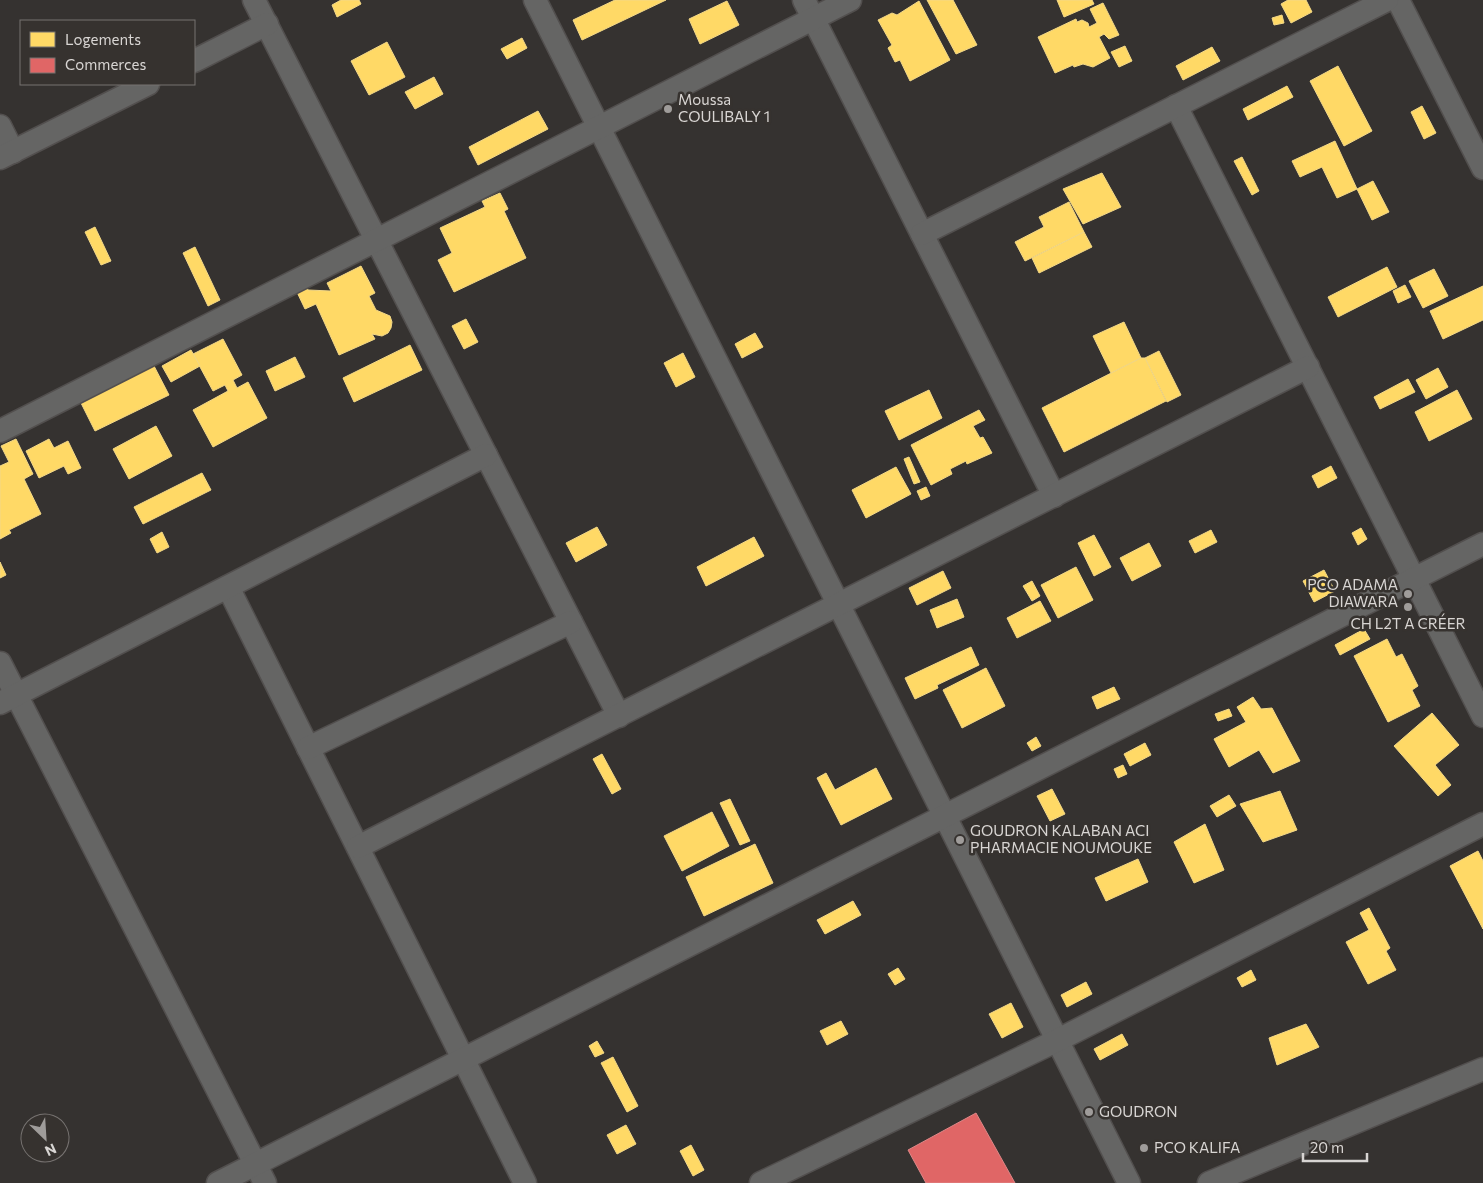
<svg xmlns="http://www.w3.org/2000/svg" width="1483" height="1183" viewBox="0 0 1483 1183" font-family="Commissioner,sans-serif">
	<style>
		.homes { fill: #ffd966; stroke: #f3d887 }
		.shops { fill: #e06666; stroke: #de8787 }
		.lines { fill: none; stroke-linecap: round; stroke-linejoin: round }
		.street-casing { stroke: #524f4e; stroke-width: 25 }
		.street { stroke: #656564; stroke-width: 22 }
		.poi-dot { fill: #9f9c9a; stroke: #36322f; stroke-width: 2 }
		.labels { text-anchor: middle; stroke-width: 5; stroke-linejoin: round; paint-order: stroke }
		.poi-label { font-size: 15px; fill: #d8d5d3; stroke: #36322f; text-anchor: start }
	</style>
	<rect width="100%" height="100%" fill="#353230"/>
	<g class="homes">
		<polygon points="341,0 359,0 361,4 337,17 332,5"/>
		<polygon points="615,0 666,0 582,40 573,20"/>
		<polygon points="927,0 953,0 977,45 956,54"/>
		<polygon points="1057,0 1092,0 1094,4 1064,17"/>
		<polygon points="1288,0 1306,0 1312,12 1291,23 1281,4"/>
		<polygon points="727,1 739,25 700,44 689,19"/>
		<polygon points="919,1 950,60 910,81 900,60 895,62 888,48 892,45 878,20 892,13 897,15"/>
		<polygon points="1103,3 1119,35 1109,39 1104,34 1099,37 1110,58 1093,67 1083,64 1074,67 1073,65 1055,73 1038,37 1076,19 1077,22 1082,20 1088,23 1089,27 1097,23 1090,9"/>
		<polygon points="1282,15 1284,23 1274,25 1272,18"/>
		<polygon points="522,38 527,48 507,59 501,49"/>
		<polygon points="387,42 405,77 369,95 351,61"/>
		<polygon points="1125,46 1132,61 1119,67 1111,52"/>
		<polygon points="1212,47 1220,61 1183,80 1176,66"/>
		<polygon points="1338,66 1372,131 1344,146 1310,81"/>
		<polygon points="434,77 443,94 415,109 405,92"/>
		<polygon points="1287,86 1293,97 1248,120 1243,109"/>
		<polygon points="1422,106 1436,133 1424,139 1411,112"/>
		<polygon points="538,111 548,129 478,165 469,147"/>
		<polygon points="1335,141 1357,189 1337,198 1322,167 1300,177 1292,161"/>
		<polygon points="1242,157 1259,191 1252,195 1234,161"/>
		<polygon points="1102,173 1121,207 1083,224 1063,189"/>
		<polygon points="1373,181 1389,212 1372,220 1357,189"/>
		<polygon points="500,193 508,209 504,211 526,258 454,292 438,260 452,253 440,228 485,207 482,201"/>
		<polygon points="1069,202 1084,232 1025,261 1015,242 1044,227 1039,217"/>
		<polygon points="95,227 111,261 101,265 85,232"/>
		<polygon points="1084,232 1092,247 1039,273 1032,258"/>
		<polygon points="195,247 220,300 208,306 183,253"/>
		<polygon points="361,266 375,293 369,296 376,310 390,316 392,322 391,328 388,333 382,336 372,334 375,339 339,355 316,304 305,309 295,288 304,283 308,290 331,291 327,283"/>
		<polygon points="1387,267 1397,287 1338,317 1328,297"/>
		<polygon points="1434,269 1448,296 1423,308 1409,281"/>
		<polygon points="1405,285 1411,297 1398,303 1393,291"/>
		<polygon points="1483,286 1483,320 1443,339 1430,311"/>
		<polygon points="466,319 478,342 464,349 452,326"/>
		<polygon points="1124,322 1141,358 1111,373 1093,336"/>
		<polygon points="755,333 763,347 742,358 735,344"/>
		<polygon points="223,339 242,375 233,380 237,388 248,382 267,418 213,447 193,410 228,391 225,385 213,391 193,354"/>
		<polygon points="410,345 422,370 354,402 343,378"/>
		<polygon points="191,350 200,366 171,382 162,366"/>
		<polygon points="1159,351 1181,395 1167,402 1145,358"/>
		<polygon points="683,353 695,377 676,387 664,363"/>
		<polygon points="295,357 305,377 275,391 266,371"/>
		<polygon points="1141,358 1145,358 1166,401 1064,452 1042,408"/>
		<polygon points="153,364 169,395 95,431 80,401"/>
		<polygon points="1438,368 1448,387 1426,399 1416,380"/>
		<polygon points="1408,379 1415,392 1380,409 1374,397"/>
		<polygon points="929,390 942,418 899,440 885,411"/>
		<polygon points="1457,390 1472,419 1429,441 1415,412"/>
		<polygon points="979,410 985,420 973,426 980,438 983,437 992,453 967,464 966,461 950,469 952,474 931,485 911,445"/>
		<polygon points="156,426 172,456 129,479 113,449"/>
		<polygon points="16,439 33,474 24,479 41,514 9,530 11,533 0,539 0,466 9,462 1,446"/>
		<polygon points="49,439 54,448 68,441 81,468 68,474 64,466 39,478 26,451"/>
		<polygon points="909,457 920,482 914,484 904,459"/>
		<polygon points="1331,466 1337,478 1318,488 1312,476"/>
		<polygon points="896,467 911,494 866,518 852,490"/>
		<polygon points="202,473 211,490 143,524 134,507"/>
		<polygon points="926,487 930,496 921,500 917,491"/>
		<polygon points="597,527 607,545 576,562 566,543"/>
		<polygon points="1361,528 1367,539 1358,545 1352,533"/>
		<polygon points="1211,530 1217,542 1195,553 1189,541"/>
		<polygon points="162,532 169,547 157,553 150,539"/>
		<polygon points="1094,535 1111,567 1094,576 1078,543"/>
		<polygon points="754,537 764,556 706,586 697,567"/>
		<polygon points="1149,543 1161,566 1132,581 1120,558"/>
		<polygon points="0,562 6,575 0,578"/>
		<polygon points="1076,567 1093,600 1058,618 1041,585"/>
		<polygon points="1324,570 1335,591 1314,602 1303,581"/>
		<polygon points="943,571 951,588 917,605 909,588"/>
		<polygon points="1032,581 1040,596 1032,601 1023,586"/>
		<polygon points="957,599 964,617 937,628 930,610"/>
		<polygon points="1040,601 1051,621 1017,638 1007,618"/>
		<polygon points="1364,629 1370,639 1340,655 1335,645"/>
		<polygon points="1387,639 1396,657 1402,654 1418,686 1412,690 1420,706 1388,722 1354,656"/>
		<polygon points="971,647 979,665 937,685 938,688 915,699 905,678"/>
		<polygon points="986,668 1005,706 962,728 943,690"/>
		<polygon points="1114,687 1120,699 1097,709 1092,697"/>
		<polygon points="1253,697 1261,709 1272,708 1300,761 1273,773 1259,750 1229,767 1214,739 1246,722 1237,707"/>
		<polygon points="1229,709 1232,716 1218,721 1215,714"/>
		<polygon points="1432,713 1459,745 1435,765 1451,785 1438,796 1394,746"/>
		<polygon points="1036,737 1041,746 1032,751 1027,743"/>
		<polygon points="1145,743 1151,755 1130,766 1124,754"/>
		<polygon points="602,754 621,789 612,794 593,759"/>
		<polygon points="1123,765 1127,774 1118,778 1114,769"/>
		<polygon points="876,768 892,799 841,825 817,778 826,773 835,790"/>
		<polygon points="1052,789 1065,814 1050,821 1037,796"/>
		<polygon points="1280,791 1297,830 1263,842 1240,804"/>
		<polygon points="1229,795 1236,806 1217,817 1210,806"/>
		<polygon points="730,799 750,841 740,845 720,803"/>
		<polygon points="712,812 729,846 682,871 664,836"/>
		<polygon points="1205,824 1224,870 1194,883 1174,842"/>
		<polygon points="755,844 773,883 704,916 686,877"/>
		<polygon points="1478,851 1483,861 1483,929 1450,866"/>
		<polygon points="1138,859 1148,882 1106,901 1095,878"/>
		<polygon points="853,901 861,915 825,934 817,920"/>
		<polygon points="1369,908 1390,948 1386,951 1396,970 1368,984 1346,942 1369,930 1360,913"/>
		<polygon points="898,968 905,979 895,985 888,974"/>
		<polygon points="1251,970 1256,980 1242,987 1237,978"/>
		<polygon points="1086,982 1092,994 1067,1007 1061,995"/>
		<polygon points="1011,1003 1023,1027 1002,1038 989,1014"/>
		<polygon points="841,1021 848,1034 827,1045 820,1031"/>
		<polygon points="1306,1024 1319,1047 1277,1065 1269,1038"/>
		<polygon points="1122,1034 1128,1045 1100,1060 1094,1049"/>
		<polygon points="597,1041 604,1053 595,1057 589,1046"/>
		<polygon points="613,1057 638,1106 627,1112 601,1063"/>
		<polygon points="626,1125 636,1144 617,1154 607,1135"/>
		<polygon points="691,1145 704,1170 693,1176 680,1151"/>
	</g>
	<polygon class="shops" points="976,1113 1015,1183 926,1183 908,1150"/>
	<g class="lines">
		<defs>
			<g id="street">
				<polyline points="254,0 619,716"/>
				<polyline points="535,0 1129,1183"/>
				<polyline points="804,0 1054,496"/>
				<polyline points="1398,0 1483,168"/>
				<polyline points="194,61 267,24"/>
				<polyline points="1176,106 1483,716"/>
				<polyline points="0,126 13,152"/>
				<polyline points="0,158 148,84"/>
				<polyline points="922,234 1387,0"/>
				<polyline points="0,431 850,0"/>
				<polyline points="228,587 525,1183"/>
				<polyline points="0,663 265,1183"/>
				<polyline points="0,703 486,455"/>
				<polyline points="308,748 571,622"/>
				<polyline points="358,847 1308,367"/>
				<polyline points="218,1183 1483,544"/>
				<polyline points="761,1183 1058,1040 1483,824"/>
				<polyline points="1209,1183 1483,1069"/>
			</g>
		</defs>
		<use href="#street" class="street-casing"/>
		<use href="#street" class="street"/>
	</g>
	<g class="poi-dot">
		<circle cx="668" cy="109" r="5"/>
		<circle cx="1408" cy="594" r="5"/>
		<circle cx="1408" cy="607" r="5"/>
		<circle cx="960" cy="840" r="5"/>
		<circle cx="1089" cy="1112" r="5"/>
		<circle cx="1144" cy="1148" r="5"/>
	</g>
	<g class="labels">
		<g class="poi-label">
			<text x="678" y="105">Moussa<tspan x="678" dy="17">COULIBALY 1</tspan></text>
			<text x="1398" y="590" text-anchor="end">PCO ADAMA<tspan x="1398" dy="17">DIAWARA</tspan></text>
			<text x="1408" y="629" text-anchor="middle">CH L2T A CRÉER</text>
			<text x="970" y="836">GOUDRON KALABAN ACI<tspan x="970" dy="17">PHARMACIE NOUMOUKE</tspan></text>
			<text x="1099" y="1117">GOUDRON</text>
			<text x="1154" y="1153">PCO KALIFA</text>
		</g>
	</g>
	<rect x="20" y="20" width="175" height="65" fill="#36322f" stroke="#777371"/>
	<rect x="30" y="32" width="25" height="15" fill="#ffd966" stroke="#777371"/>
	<text x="65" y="45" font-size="15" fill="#d8d5d3">Logements</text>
	<rect x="30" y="58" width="25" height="15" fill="#e06666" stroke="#777371"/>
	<text x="65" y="70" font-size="15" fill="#d8d5d3">Commerces</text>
	<g transform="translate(45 1138) rotate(155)"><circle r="24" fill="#36322f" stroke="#777371"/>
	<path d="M0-4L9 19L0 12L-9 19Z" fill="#9f9c9a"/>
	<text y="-8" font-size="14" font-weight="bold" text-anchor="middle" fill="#d8d5d3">N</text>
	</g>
	<path d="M1303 1153v8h64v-8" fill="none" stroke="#d8d5d3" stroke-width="2.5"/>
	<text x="1310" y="1153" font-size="15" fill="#d8d5d3" stroke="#36322f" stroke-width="4" paint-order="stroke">20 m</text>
</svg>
